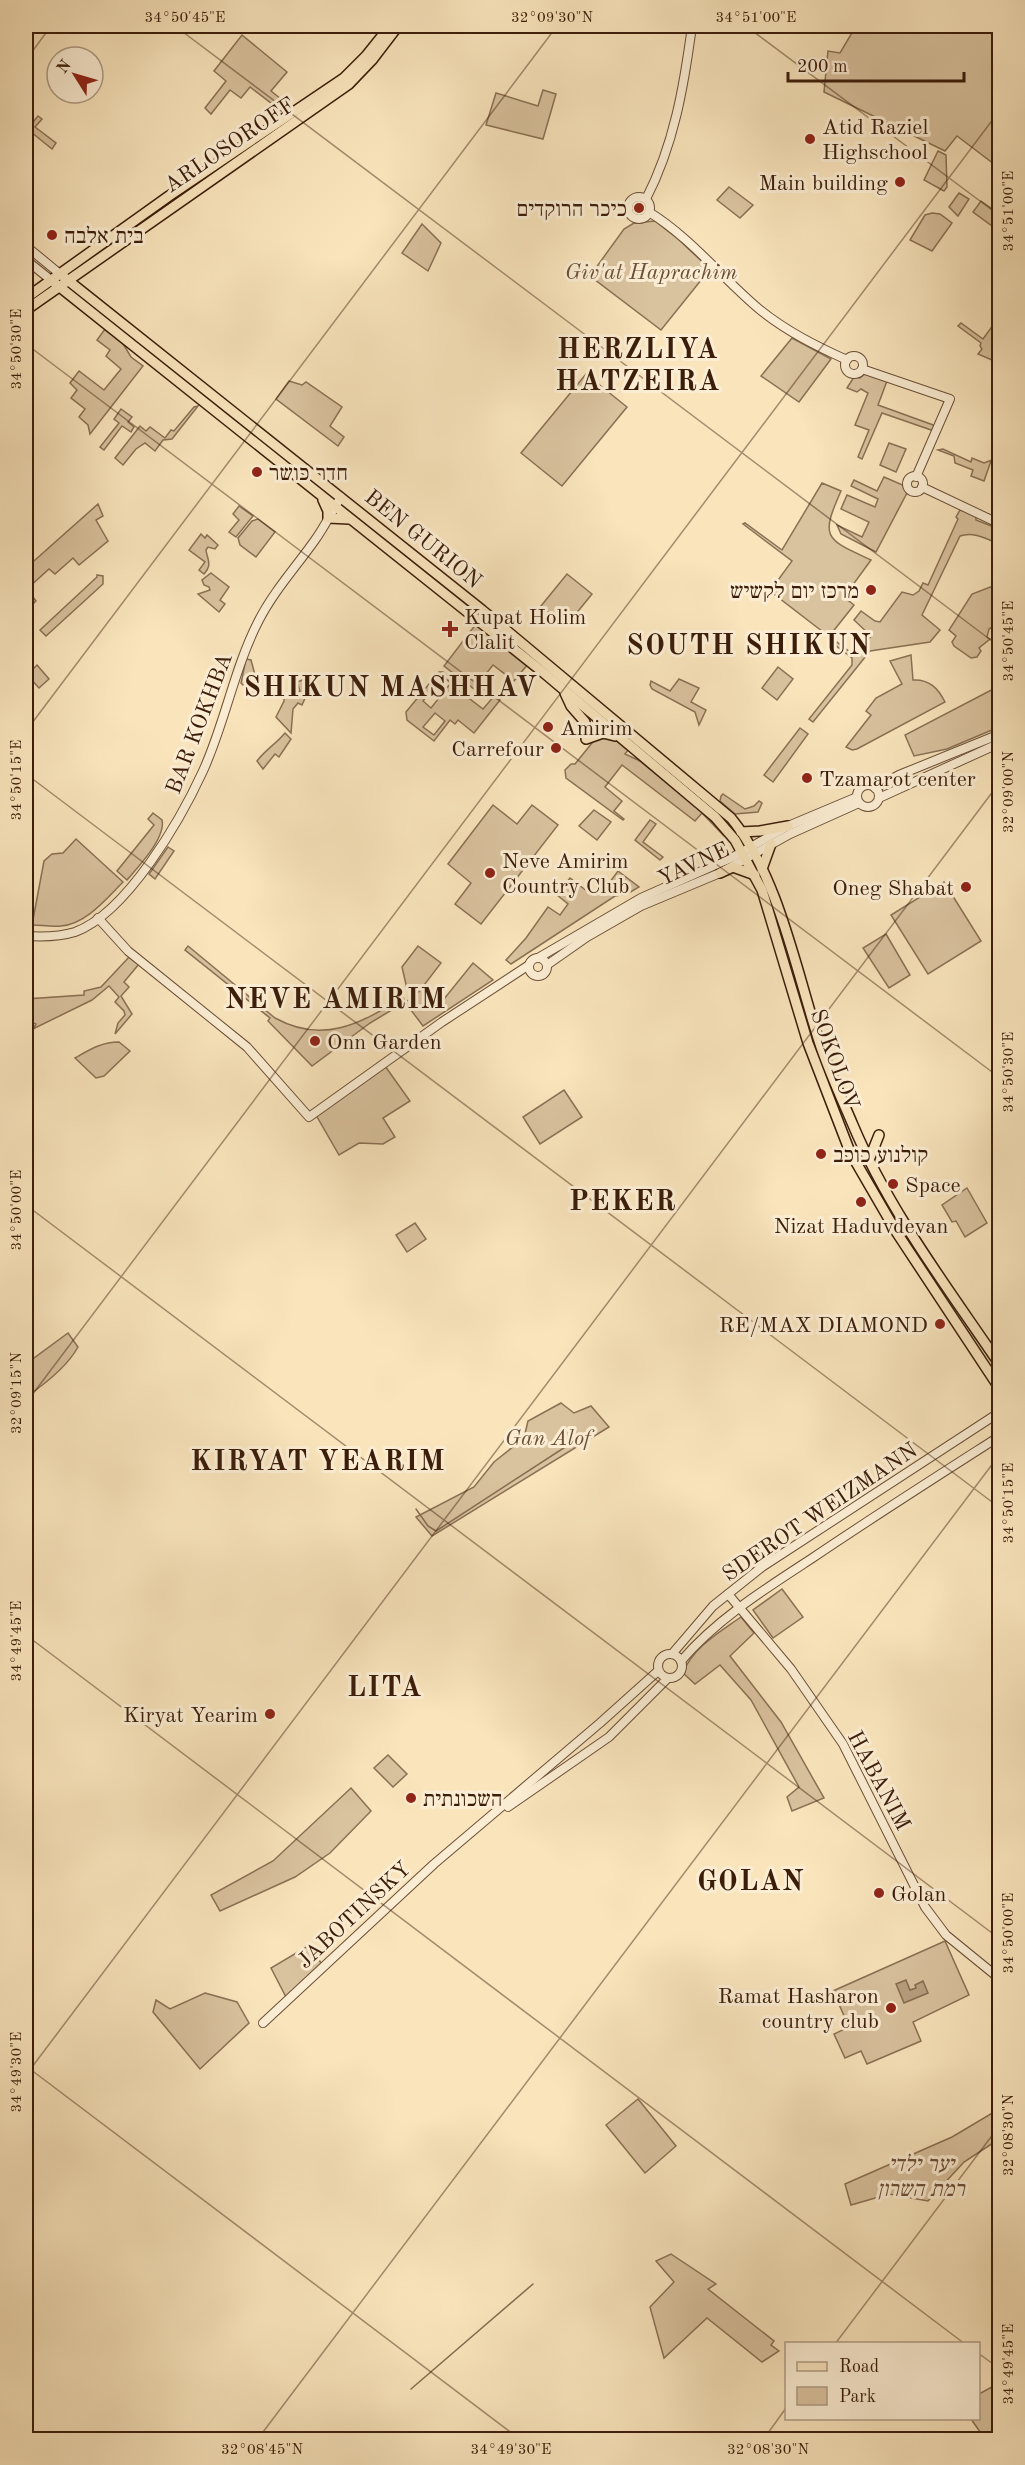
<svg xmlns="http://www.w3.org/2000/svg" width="1025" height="2465" viewBox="0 0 1025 2465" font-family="'Old Standard TT','Frank Ruhl Libre',serif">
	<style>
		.green { fill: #d9c29e; stroke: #8a7054; stroke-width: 1.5; fill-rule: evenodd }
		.water { fill: #b8a07f; stroke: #866c50; stroke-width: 1.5 }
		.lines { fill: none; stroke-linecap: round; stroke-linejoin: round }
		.stream { stroke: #866c50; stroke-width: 1.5 }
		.minor-casing { stroke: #6a4f36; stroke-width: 10 }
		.major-casing { stroke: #3b1d0a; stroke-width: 12 }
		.minor { stroke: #fbedd3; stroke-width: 8 }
		.major { stroke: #f9e4bc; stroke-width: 9 }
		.ticks { fill: none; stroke: #3b1d0a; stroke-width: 1.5; stroke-opacity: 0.45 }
		.poi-dot { fill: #8f2418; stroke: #fbedd3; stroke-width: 2 }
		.labels { text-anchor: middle; stroke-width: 6; stroke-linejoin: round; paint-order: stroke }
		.poi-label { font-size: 22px; fill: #3b1d0a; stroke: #fbedd3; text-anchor: start }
		.street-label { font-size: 22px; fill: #3b1d0a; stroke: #fbedd3 }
		.park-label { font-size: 22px; font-style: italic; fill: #6a4f36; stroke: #fbedd3 }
		.district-label { font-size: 28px; font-weight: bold; letter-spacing: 1.5px; fill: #3b1d0a; stroke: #fbedd3 }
		.neatline { fill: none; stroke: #3b1d0a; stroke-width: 2 }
		.ticks-label { font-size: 15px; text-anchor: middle; fill: #3b1d0a }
	</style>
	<rect width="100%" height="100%" fill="#f9e4bc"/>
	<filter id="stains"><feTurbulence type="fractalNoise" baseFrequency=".00333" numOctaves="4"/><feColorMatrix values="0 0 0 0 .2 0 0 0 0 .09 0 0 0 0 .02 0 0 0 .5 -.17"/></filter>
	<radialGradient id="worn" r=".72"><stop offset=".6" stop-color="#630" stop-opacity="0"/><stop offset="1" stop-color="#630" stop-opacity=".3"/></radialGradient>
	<g class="green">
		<polygon points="856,26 999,26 1000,165 998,167 957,136 945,151 824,92 828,51 840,53"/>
		<polygon points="242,35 287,72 271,91 292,108 284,113 250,87 241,98 230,90 211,114 205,108 226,81 214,71"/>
		<polygon points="543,90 556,94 543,139 486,125 496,93 538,106"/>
		<polygon points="38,116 42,119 35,127 56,143 52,149 26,128 26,120 34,121"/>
		<polygon points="938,151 946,155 947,187 944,191 924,180"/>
		<polygon points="729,187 753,205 740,218 717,200"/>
		<polygon points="959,193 969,199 958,216 949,207"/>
		<polygon points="981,201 999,214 999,231 973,212"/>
		<polygon points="932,213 940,214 952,223 932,251 910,240 925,215"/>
		<polygon points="655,221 678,239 710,269 661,330 590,276 624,229 634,223"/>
		<polygon points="422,224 441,243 428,271 402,253"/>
		<polygon points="999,317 999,363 978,354 982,349 980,346 981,343 958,326 961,323 983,339"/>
		<polygon points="105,329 122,342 131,357 143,366 90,434 88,425 79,417 85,409 71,398 77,390 70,383 79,371 104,390 121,369 106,356 110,350 97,340"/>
		<polygon points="792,338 831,359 799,402 761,376"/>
		<polygon points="866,373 887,381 878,405 936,426 934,431 882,413 862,459 858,457 869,430 855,425 868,393 861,389 857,392 847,388 854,377 860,378"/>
		<polygon points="586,374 627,407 562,486 521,453"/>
		<polygon points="289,381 302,385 306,382 342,407 330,426 344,437 338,446 276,399"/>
		<polygon points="198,406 172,439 163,440 155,451 145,443 136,449 123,465 115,458 140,426 146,431 150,427 165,438 171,430 174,431 194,407"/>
		<polygon points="121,409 132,417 128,422 134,427 131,432 122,426 104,450 100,447 119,423 114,419"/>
		<polygon points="999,437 999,465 991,461 984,481 971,476 973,470 955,463 954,456 938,450 943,449 971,462 972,458 984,463 992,460"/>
		<polygon points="889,443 906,449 896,472 880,465"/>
		<polygon points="884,477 905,486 907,493 876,552 841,534 837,525 862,537 869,522 841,509 847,495 875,507 878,499 851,486 854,480 877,491"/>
		<path d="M822,483L841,491C820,538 825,539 871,560L844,597L854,605L831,634L827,635L770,591L792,561L743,524L745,523L782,550Z"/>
		<polygon points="98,504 103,516 96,520 108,541 79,565 73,558 55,574 49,569 27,589 36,601 26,611 26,568"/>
		<polygon points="239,506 253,516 236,537 229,532 239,520 233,514"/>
		<path d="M960,510L976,515V520L999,529V544C987,539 973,531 960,536L922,615L940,630L930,642L870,651L813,722L809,719L852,665V658L835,645L837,642L854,655H857L871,636L854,620L861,611L875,621L880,622L902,592L913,595L919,591L923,583L928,585L958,519L956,517Z"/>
		<polygon points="258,519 275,532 256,557 240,545 238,538 252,521"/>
		<path d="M201,534L205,538L207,535L218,545L215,549L208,547L206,550C207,559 213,564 204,574L199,570L205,562L189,550Z"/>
		<polygon points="211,573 229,587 220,600 225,604 219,612 198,594 210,590 209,587 204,585 202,580"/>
		<polygon points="567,574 592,594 566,626 541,606"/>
		<polygon points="97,575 103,576 103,584 46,636 40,630 97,577"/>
		<polygon points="993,586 999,586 999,623 989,629 987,637 990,639 979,648 981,651 977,657 971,658 954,646 952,642 956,636 949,630 972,594"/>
		<polygon points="476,624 528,664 514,681 493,665 474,689 444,666"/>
		<path d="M911,655L913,680C929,679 938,688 945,702L857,749L852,750L846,747L871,715L866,711L876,698L902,684L890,661Z"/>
		<polygon points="246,659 251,660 259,690 251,693 241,683"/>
		<polygon points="37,665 49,679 39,688 27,675"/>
		<polygon points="778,667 793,679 777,700 762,688"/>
		<path d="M439,672H443L460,685L457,689L483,709L495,695L500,700L474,733L458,720L455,724L450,720L434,741L407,720L406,712ZM442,676L451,683L431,708L423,701ZM435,713L445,721L434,735L423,727Z"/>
		<polygon points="311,677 313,680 302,705 298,703 293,709 291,733 276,717 284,701 284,697 300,691 297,682"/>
		<polygon points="679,679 699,688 691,702 706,710 699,725 695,712 652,689 650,685 651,681 670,691"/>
		<polygon points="999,686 999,727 947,749 914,756 905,735"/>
		<polygon points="800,728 808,734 773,782 764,775"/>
		<path d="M285,733L291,739L279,757L275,754L263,769L257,761C267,748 275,745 285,733Z"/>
		<polygon points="610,736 628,750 625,754 640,761 705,814 724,836 702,813 695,821 622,765 605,787 622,801 614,811 624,819 623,820 566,778 565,770 571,764 575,764 592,743 588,741 590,739"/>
		<polygon points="723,794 745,809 754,806 759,801 762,803 758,812 735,814 720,801 721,796"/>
		<polygon points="493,805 517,824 532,805 558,825 481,924 455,904 471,883 448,864"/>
		<polygon points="594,810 611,822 597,840 579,826"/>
		<path d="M153,813L162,820C166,838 138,867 127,880L117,871L154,825L148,819Z"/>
		<polygon points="650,820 656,824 643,842 663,857 660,860 635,840"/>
		<path d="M76,839L123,882C106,899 86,924 61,926C51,927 41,925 32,925L44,861L52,854L63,853Z"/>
		<polygon points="168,847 174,851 155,879 149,874"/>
		<polygon points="618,871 639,887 627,894 615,896 511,964 506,960 526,938 548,907 560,915 568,904 557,895 570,878 592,895 602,883 607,886"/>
		<polygon points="944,882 981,941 928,974 891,915"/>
		<polygon points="886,934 910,975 889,988 863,948"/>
		<path d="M188,946L275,1018C324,1045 360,1023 403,998L406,1002L421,990L415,992L407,989L402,967L418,946L441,963L421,989L440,1004L473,963L493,980L423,1026L405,1002L370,1023L312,1066L268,1021L270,1018L185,950Z"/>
		<polygon points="130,956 139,964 124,982 129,987 121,996 132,1014 115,1034 118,1023 125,1015 124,1011 115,1002 119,997 109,986 92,1000 33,1029 36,1024 29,1021 30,1010 26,999 84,995 84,991 101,987"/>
		<path d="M119,1042L130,1051L104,1076L96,1078L75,1058C89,1050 101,1042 119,1042Z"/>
		<polygon points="385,1066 410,1101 383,1118 395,1137 383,1144 359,1143 339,1155 316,1115"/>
		<polygon points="564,1090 582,1117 540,1144 523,1117"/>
		<polygon points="967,1188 987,1223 965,1237 956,1221 952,1222 942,1205"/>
		<polygon points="415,1223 426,1239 407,1252 396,1235"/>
		<path d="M68,1333L78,1347C67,1367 45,1384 26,1397V1364Z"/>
		<polygon points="561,1403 574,1413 591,1406 609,1427 432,1536 416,1517 474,1487 494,1462 524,1438 528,1421"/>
		<polygon points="782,1589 803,1617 773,1638 753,1610"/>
		<path d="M741,1617L754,1633L730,1656L781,1722L824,1798L792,1811L787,1797L799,1787L751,1700L720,1665L695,1684L683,1673C692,1648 720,1632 741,1617Z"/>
		<polygon points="388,1755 407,1774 393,1787 374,1768"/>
		<polygon points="351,1788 371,1811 330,1853 295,1877 220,1911 211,1895 273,1861"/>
		<polygon points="945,1941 969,1995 913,2022 921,2041 867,2064 861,2051 845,2058 834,2034 849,2027 833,1991"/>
		<polygon points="308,1946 322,1964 286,1997 271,1968"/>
		<polygon points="205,1993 237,2002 249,2023 200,2069 153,2012 156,2000 170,2009"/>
		<polygon points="638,2099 676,2146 645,2173 606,2125"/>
		<polygon points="999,2109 999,2139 964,2162 928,2201 889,2194 851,2205 845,2184 952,2137"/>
		<polygon points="671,2254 716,2284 708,2289 774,2341 771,2345 779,2351 762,2362 707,2318 664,2358 650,2307 674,2282 656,2261"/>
		<polygon points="999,2383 999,2439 985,2439 971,2419 978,2418 979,2394"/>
	</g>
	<polygon class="water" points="906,1980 910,1990 916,1988 915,1985 923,1981 928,1993 904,2003 896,1984"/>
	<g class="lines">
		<g class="stream">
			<polyline points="416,1509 428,1526 436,1531 593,1429"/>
			<polyline points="411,2389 533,2284"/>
		</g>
		<defs>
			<g id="minor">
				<circle cx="639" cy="208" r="11"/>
				<path d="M646,199C674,145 684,86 692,26"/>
				<path d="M649,212C691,238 722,278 759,309C786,331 816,346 847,360"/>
				<polyline points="26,246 60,274"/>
				<polyline points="26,260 51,280"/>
				<circle cx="854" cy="365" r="9"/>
				<polyline points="862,369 950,399 916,477"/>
				<circle cx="915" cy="484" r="8"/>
				<polyline points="922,487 1000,524"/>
				<circle cx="868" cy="796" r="11"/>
				<polyline points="875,788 899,775 1000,734"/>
				<polyline points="879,798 1000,743"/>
				<polyline points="98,918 128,951 247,1047 309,1117 442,1022 529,965"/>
				<path d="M26,936C42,937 59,937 75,932C127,913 181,819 203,771C225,723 234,669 258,622C273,592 296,567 315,540C325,526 332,511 341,497"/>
				<circle cx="538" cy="967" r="9"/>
				<polyline points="538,958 641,898 733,857 788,826 857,797"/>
				<polyline points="547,965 587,937 641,906 720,873 790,834 859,803"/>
				<polyline points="728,1594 791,1669 843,1744 925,1907 946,1935 1000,1979"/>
				<circle cx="670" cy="1666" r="12"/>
				<polyline points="672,1654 713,1606 762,1567 1000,1412"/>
				<path d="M681,1661C717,1619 765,1589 811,1559C873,1517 936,1477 1000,1436"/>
				<polyline points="508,1807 609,1737 667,1679"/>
				<polyline points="263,2023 434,1864 600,1723 658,1671"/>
			</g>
			<g id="major">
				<path d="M60,274L482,610L731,818C778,875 796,970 819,1041C828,1069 841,1097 853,1125C889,1211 948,1288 1000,1365"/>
				<polyline points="51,280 544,673 715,817 735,840 762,890 808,1043 850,1152 897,1233 1000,1389"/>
				<polyline points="26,298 169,196 344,78 366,56 390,26"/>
				<polyline points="26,310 349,84 372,60 398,26"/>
				<polyline points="323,500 328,511 328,518 349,519"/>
				<polyline points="565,693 571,706 585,722 585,727"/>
				<polyline points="586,739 603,733 615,736"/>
				<polyline points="741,832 760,831 788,826"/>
				<polyline points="762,869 771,844"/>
				<polyline points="720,873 733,867 755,875"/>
				<polyline points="869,1160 879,1135"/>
			</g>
		</defs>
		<use href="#minor" class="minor-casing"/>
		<use href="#major" class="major-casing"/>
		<use href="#minor" class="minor"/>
		<use href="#major" class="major"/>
	</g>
	<path class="ticks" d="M175,26L1000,647M746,26L1000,216M26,60L51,26M26,344L1000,1078M26,731L557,26M26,774L1000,1508M26,1205L1000,1939M26,1403L1000,110M26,1635L965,2344M26,2066L521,2440M26,2075L1000,782M835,2344L1000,2125M978,2353L1000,2369M257,2440L1000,1454M763,2440L786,2408"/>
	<g class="poi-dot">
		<circle cx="810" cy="139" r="6"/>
		<circle cx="900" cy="182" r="6"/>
		<circle cx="639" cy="208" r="6"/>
		<circle cx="52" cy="235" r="6"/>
		<circle cx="257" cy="472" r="6"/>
		<circle cx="871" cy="590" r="6"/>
		<path d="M447 620h6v6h6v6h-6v6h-6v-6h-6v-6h6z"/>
		<circle cx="548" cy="727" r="6"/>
		<circle cx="556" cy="748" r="6"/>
		<circle cx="807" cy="778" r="6"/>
		<circle cx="490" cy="873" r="6"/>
		<circle cx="966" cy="887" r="6"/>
		<circle cx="315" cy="1041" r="6"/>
		<circle cx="821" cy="1154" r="6"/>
		<circle cx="893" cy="1184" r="6"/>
		<circle cx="861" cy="1202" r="6"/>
		<circle cx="940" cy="1324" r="6"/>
		<circle cx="270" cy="1714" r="6"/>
		<circle cx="411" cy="1798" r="6"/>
		<circle cx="879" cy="1893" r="6"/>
		<circle cx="891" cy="2008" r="6"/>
	</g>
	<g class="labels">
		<g class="poi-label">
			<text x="822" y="134">Atid Raziel<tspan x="822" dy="25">Highschool</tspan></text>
			<text x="888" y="190" text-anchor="end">Main building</text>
			<text x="627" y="216" text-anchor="end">כיכר הרוקדים</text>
			<text x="64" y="243">בית אלבה</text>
			<text x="269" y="480">חדר כושר</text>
			<text x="859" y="598" text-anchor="end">מרכז יום לקשיש</text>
			<text x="464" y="624">Kupat Holim<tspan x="464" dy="25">Clalit</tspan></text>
			<text x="560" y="735">Amirim</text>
			<text x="544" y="756" text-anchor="end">Carrefour</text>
			<text x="819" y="786">Tzamarot center</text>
			<text x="502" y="868">Neve Amirim<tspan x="502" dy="25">Country Club</tspan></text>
			<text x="954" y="895" text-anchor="end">Oneg Shabat</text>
			<text x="327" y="1049">Onn Garden</text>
			<text x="833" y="1162">קולנוע כוכב</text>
			<text x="905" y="1192">Space</text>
			<text x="861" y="1233" text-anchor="middle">Nizat Haduvdevan</text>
			<text x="928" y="1332" text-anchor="end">RE/MAX DIAMOND</text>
			<text x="258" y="1722" text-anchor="end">Kiryat Yearim</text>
			<text x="423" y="1806">השכונתית</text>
			<text x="891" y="1901">Golan</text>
			<text x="879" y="2003" text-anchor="end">Ramat Hasharon<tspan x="879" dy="25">country club</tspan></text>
		</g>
		<g class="street-label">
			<text transform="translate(229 144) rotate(-34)" y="8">ARLOSOROFF</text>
			<text transform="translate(424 538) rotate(39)" y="8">BEN GURION</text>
			<text transform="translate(198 723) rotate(-69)" y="8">BAR KOKHBA</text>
			<text transform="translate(693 863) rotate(-25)" y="8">YAVNE</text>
			<text transform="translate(836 1059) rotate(70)" y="8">SOKOLOV</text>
			<text transform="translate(819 1511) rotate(-34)" y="8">SDEROT WEIZMANN</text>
			<text transform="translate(880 1780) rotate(62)" y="8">HABANIM</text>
			<text transform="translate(353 1914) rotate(-43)" y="8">JABOTINSKY</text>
		</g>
		<g class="park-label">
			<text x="651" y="279">Giv'at Haprachim</text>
			<text x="548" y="1445">Gan Alof</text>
			<text x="921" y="2171">יער ילדי<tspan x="921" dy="25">רמת השרון</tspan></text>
		</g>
		<g class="district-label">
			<text x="638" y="358">HERZLIYA<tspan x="638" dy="32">HATZEIRA</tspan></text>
			<text x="749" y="654">SOUTH SHIKUN</text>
			<text x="391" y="696">SHIKUN MASHHAV</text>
			<text x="336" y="1008">NEVE AMIRIM</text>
			<text x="623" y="1210">PEKER</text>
			<text x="318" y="1470">KIRYAT YEARIM</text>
			<text x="385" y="1696">LITA</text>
			<text x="751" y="1890">GOLAN</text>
		</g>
	</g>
	<rect width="1025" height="2465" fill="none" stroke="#f9e4bc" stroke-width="66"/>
	<rect x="785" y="2342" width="195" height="78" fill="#fbedd3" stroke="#ae9a83" stroke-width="1.5"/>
	<rect x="797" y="2362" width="30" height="9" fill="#f9e4bc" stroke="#ae9a83" stroke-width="1.5"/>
	<text x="839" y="2372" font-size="18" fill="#3b1d0a">Road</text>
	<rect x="797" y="2387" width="30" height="18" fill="#d9c29e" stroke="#ae9a83" stroke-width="1.5"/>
	<text x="839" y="2402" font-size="18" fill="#3b1d0a">Park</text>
	<g transform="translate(75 75) rotate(307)"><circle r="28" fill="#fbedd3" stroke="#ae9a83" stroke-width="1.5"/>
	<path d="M0-4.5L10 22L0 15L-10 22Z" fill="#8f2418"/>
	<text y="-9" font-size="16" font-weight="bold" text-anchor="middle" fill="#3b1d0a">N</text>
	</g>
	<path d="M788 72v9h176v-9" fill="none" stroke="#3b1d0a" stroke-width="3"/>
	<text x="797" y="72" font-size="18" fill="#3b1d0a" stroke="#fbedd3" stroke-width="4.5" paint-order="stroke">200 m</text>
	<rect x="33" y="33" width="959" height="2399" class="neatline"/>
	<g class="ticks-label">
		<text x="185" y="22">34°50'45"E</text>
		<text x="552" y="22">32°09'30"N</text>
		<text x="756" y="22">34°51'00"E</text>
		<text transform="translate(1008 211) rotate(-90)" y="5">34°51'00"E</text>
		<text transform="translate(16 349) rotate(-90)" y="5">34°50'30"E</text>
		<text transform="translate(1008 641) rotate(-90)" y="5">34°50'45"E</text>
		<text transform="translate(16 780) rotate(-90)" y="5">34°50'15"E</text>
		<text transform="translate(1008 792) rotate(-90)" y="5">32°09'00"N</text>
		<text transform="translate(1008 1072) rotate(-90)" y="5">34°50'30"E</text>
		<text transform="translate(16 1210) rotate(-90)" y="5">34°50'00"E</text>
		<text transform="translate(16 1393) rotate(-90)" y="5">32°09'15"N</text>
		<text transform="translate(1008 1503) rotate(-90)" y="5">34°50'15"E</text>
		<text transform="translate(16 1641) rotate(-90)" y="5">34°49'45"E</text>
		<text transform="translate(1008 1933) rotate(-90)" y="5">34°50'00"E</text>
		<text transform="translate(16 2072) rotate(-90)" y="5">34°49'30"E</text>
		<text transform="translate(1008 2135) rotate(-90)" y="5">32°08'30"N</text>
		<text transform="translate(1008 2364) rotate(-90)" y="5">34°49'45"E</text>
		<text x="262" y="2454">32°08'45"N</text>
		<text x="511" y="2454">34°49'30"E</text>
		<text x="768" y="2454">32°08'30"N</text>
	</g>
	<rect width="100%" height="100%" filter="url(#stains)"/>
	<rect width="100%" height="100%" fill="url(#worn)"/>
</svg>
